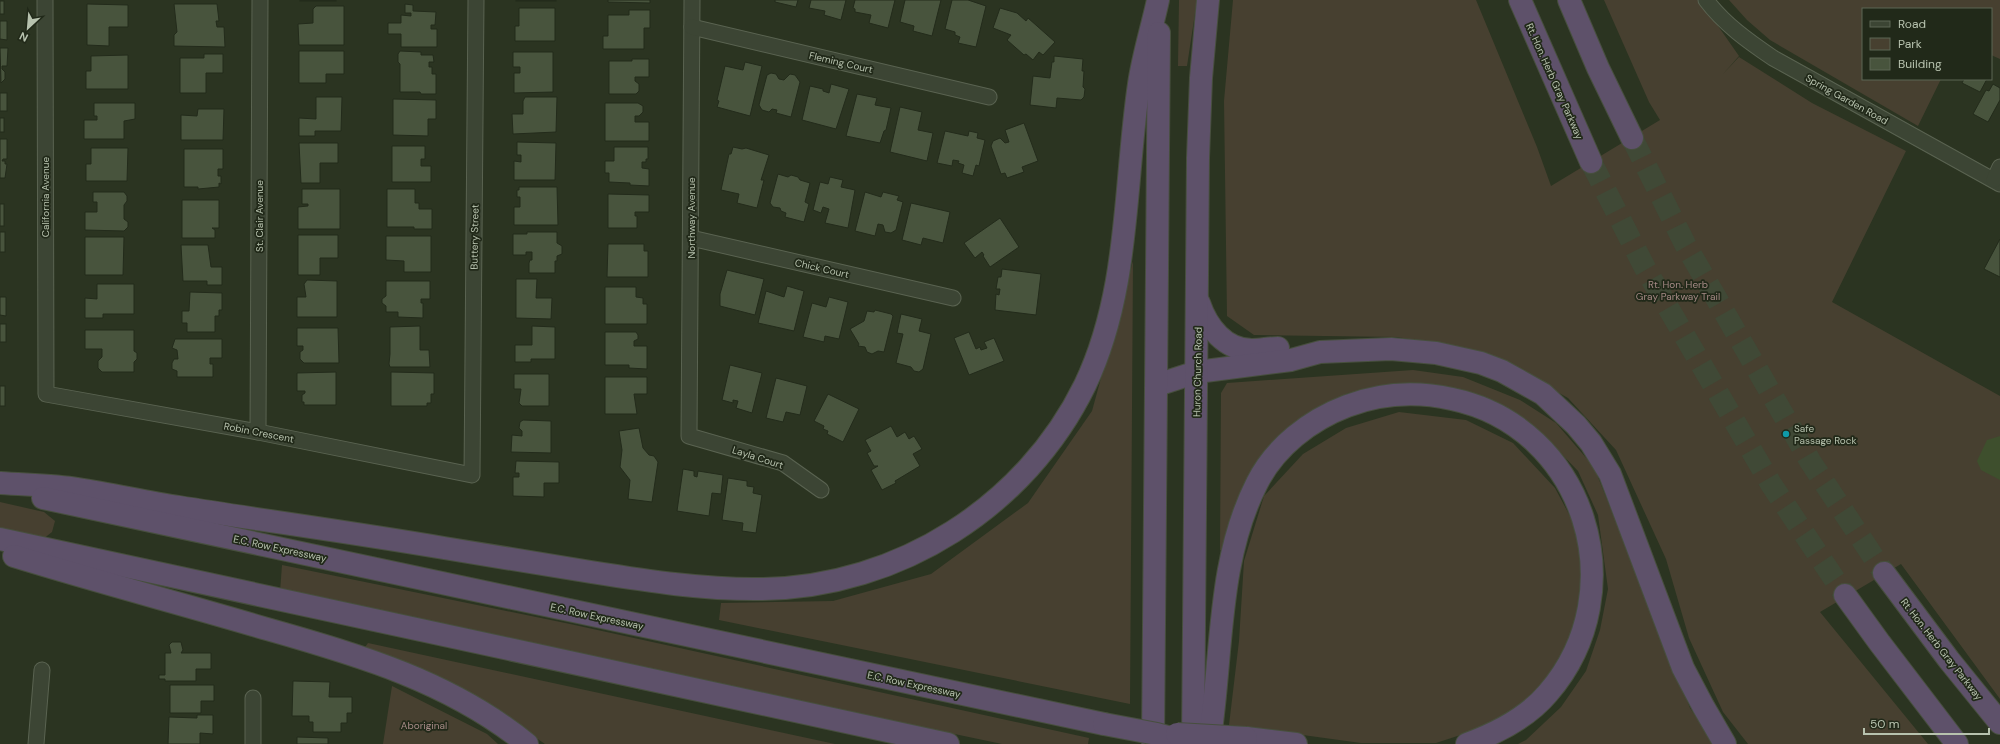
<svg xmlns="http://www.w3.org/2000/svg" width="2000" height="744" viewBox="0 0 2000 744" font-family="'DM Sans',sans-serif">
	<style>
		.green { fill: #474030 }
		.water { fill: #3e4f2d }
		.building { fill: #48543d; stroke: #232b1b }
		.lines { fill: none; stroke-linecap: round; stroke-linejoin: round }
		.highway-tunnel { stroke: #404936; stroke-width: 22; stroke-dasharray: 22 11; stroke-linecap: butt }
		.street-casing { stroke: #5a6351; stroke-width: 17 }
		.highway-casing { stroke: #474f3e; stroke-width: 24 }
		.street { stroke: #3c4534; stroke-width: 15 }
		.highway { stroke: #5e516a; stroke-width: 22 }
		.highway-bridge-casing { stroke: #474f3e; stroke-width: 24; stroke-linecap: butt }
		.highway-bridge { stroke: #5e516a; stroke-width: 22 }
		.culture-dot { fill: #0f9aa8; stroke: #212919; stroke-width: 1.5 }
		.labels { text-anchor: middle; stroke-width: 3.5; stroke-linejoin: round; paint-order: stroke }
		.street-label { font-size: 10px; fill: #b7c2ae; stroke: #212919 }
		.park-label { font-size: 10px; fill: #a68a86; stroke: #212919 }
		.poi-label { font-size: 10px; fill: #b7c2ae; stroke: #212919; text-anchor: start }
	</style>
	<rect width="100%" height="100%" fill="#2b3421"/>
	<g class="green">
		<polygon points="1179,0 1197,0 1187,66 1178,66"/>
		<polygon points="1233,0 1476,0 1537,147 1551,186 1660,120 1649,102 1604,0 1700,0 1739,56 1723,74 1739,57 1812,103 1906,151 1832,302 2000,396 2000,699 1901,564 1820,612 1928,744 1748,744 1723,712 1689,638 1666,559 1616,450 1568,398 1487,353 1397,337 1254,335 1227,316 1224,101"/>
		<polygon points="1729,0 2000,0 2000,59 1991,55 1991,9 1863,9 1863,79 1941,79 1918,126 1770,40 1747,20"/>
		<polygon points="1133,261 1130,704 719,620 721,603 833,601 931,574 1028,503 1092,411"/>
		<polygon points="1413,370 1463,377 1520,400 1556,423 1594,467 1690,708 1714,744 1518,744 1526,740 1561,707 1586,671 1600,630 1608,589 1598,515 1578,471 1541,433 1400,388 1348,393 1300,420 1226,553 1220,550 1221,393 1227,383"/>
		<polygon points="1399,412 1466,420 1513,443 1555,488 1578,531 1582,579 1572,638 1536,693 1494,724 1436,743 1361,743 1229,725 1239,641 1244,561 1264,496 1303,454 1346,428"/>
		<polygon points="0,502 44,512 55,521 52,532 43,539 0,531"/>
		<polygon points="282,565 570,624 1089,738 1088,744 1002,744 280,592"/>
		<polygon points="368,643 835,744 545,744 488,705 363,650"/>
		<polygon points="392,686 487,734 498,744 383,744"/>
	</g>
	<polygon class="water" points="2000,436 2000,480 1981,470 1977,461 1987,440"/>
	<g class="building">
		<rect x="300" y="0" width="36" height="1"/>
		<rect x="516" y="0" width="40" height="1"/>
		<polygon points="608,0 650,0 650,3 608,2"/>
		<polygon points="775,0 798,0 796,7 775,2"/>
		<polygon points="811,0 846,0 841,20 824,15 825,11 809,8"/>
		<polygon points="855,0 895,0 888,28 869,23 871,15 855,12 855,9 853,8"/>
		<polygon points="905,0 941,0 932,36 913,31 914,26 900,22"/>
		<polygon points="952,0 968,0 986,6 976,47 958,43 960,37 955,35 955,32 945,29"/>
		<rect x="0" y="1" width="4" height="13"/>
		<polygon points="87,4 128,5 128,27 109,27 109,46 87,45"/>
		<polygon points="174,4 217,4 219,21 216,21 217,27 224,27 225,47 174,46 174,35 177,32"/>
		<polygon points="405,4 413,5 413,11 436,12 435,25 431,25 431,29 437,29 437,47 401,47 401,34 388,34 388,23 401,23 401,15 411,16 411,13 405,13"/>
		<polygon points="316,6 344,6 344,45 299,45 298,24 313,23 313,9"/>
		<polygon points="519,8 555,8 555,41 515,41 515,26 519,26"/>
		<polygon points="1000,8 1017,13 1026,21 1028,18 1055,42 1043,55 1039,52 1033,60 1026,54 1024,55 1007,40 1011,35 993,28"/>
		<polygon points="629,10 650,10 650,28 644,28 644,49 603,49 603,36 608,36 608,15 629,15"/>
		<polygon points="0,21 7,21 7,40 0,39"/>
		<polygon points="0,48 8,48 7,66 2,66 2,69 5,72 5,79 1,83"/>
		<polygon points="299,51 344,51 344,74 326,74 326,83 299,83"/>
		<polygon points="400,51 421,52 421,55 433,55 434,62 429,62 429,67 432,67 432,74 436,74 436,94 421,94 420,92 400,92 400,64 398,62 398,54"/>
		<polygon points="513,52 553,52 553,92 514,93 514,73 520,73 520,67 513,67"/>
		<polygon points="204,54 223,54 223,73 206,73 206,93 180,93 180,58 204,58"/>
		<polygon points="128,55 128,89 86,89 86,71 91,71 91,56"/>
		<polygon points="1054,56 1083,59 1082,71 1084,71 1083,87 1085,89 1084,97 1081,100 1057,98 1056,108 1030,105 1033,76 1050,78 1052,62 1054,62"/>
		<polygon points="632,59 649,59 649,77 635,77 635,81 639,84 639,91 636,94 609,94 609,61 632,61"/>
		<polygon points="745,62 762,66 750,116 717,107 719,101 717,100 725,66 743,70"/>
		<polygon points="771,73 776,74 779,79 784,80 790,74 795,75 800,82 791,117 776,113 777,110 772,109 769,112 762,110 759,105 767,75"/>
		<polygon points="1964,79 1987,79 1980,92 1962,83"/>
		<polygon points="831,84 849,89 836,129 802,120 810,86 823,89 823,91 829,93"/>
		<polygon points="1993,84 2000,88 2000,100 1988,122 1973,114 1986,90 1989,91"/>
		<rect x="0" y="93" width="7" height="18"/>
		<polygon points="857,94 877,98 875,105 891,108 886,130 884,131 880,143 846,136"/>
		<polygon points="316,97 342,97 341,131 315,131 315,136 299,136 299,118 316,119"/>
		<polygon points="525,97 557,97 556,132 513,134 512,114 523,114 523,101"/>
		<polygon points="393,99 436,100 436,119 428,119 428,136 393,135"/>
		<polygon points="94,103 135,103 135,119 124,121 124,139 84,139 84,120 97,120 97,116 94,116"/>
		<polygon points="605,103 638,103 643,106 643,112 639,116 635,116 635,122 649,122 649,141 605,141"/>
		<polygon points="900,107 922,112 918,130 933,133 927,161 890,152"/>
		<polygon points="198,109 224,109 223,140 181,140 181,115 197,116"/>
		<rect x="0" y="118" width="4" height="14"/>
		<polygon points="1024,123 1038,161 1022,167 1024,172 1007,178 1005,173 1001,174 991,146 993,141 1000,138 1005,143 1009,142 1005,130"/>
		<polygon points="945,131 968,136 969,131 978,133 977,138 985,140 979,166 976,165 973,176 962,173 964,165 958,163 959,161 953,160 952,166 937,163"/>
		<polygon points="0,139 7,139 7,159 3,159 2,161 5,161 5,164 7,164 5,178 0,178"/>
		<polygon points="517,142 556,143 555,180 514,180 514,161 521,162 521,155 517,155"/>
		<polygon points="299,143 338,143 338,163 320,163 320,183 301,183"/>
		<polygon points="392,146 425,146 425,159 421,159 421,166 431,166 431,182 392,182"/>
		<polygon points="614,147 648,147 648,159 646,159 646,162 642,162 642,168 649,169 649,186 630,185 630,183 609,182 609,173 605,173 605,161 614,161"/>
		<polygon points="733,147 742,149 746,148 769,155 761,180 764,180 757,208 737,203 739,194 721,190 729,154 731,154"/>
		<polygon points="91,148 128,148 127,181 86,181 86,164 91,164"/>
		<polygon points="184,149 223,149 223,169 218,169 218,176 221,176 221,184 219,183 219,187 198,189 198,187 184,187"/>
		<polygon points="778,174 788,177 791,175 798,177 800,180 810,183 805,202 809,204 804,222 785,217 786,213 781,211 780,208 773,207 770,203"/>
		<polygon points="830,177 843,180 841,187 855,190 848,228 825,223 829,209 823,207 821,213 813,210 820,182 828,184"/>
		<polygon points="519,187 557,187 558,225 514,225 514,207 520,207 520,197 517,197 517,190 519,190"/>
		<polygon points="302,189 340,189 340,229 298,229 298,207 308,206 308,204 302,204"/>
		<polygon points="387,189 415,189 415,203 419,203 419,209 432,209 432,229 414,229 414,227 387,227"/>
		<polygon points="93,192 124,192 127,196 127,201 124,205 124,219 128,222 128,227 124,231 85,230 85,212 97,212 97,202 93,202"/>
		<polygon points="865,192 881,197 883,192 899,196 897,200 903,202 896,230 891,233 885,232 883,225 878,224 875,236 855,231"/>
		<polygon points="608,194 649,195 649,212 635,212 635,216 637,216 637,228 608,228"/>
		<polygon points="182,200 219,200 219,228 212,228 215,230 215,238 182,238"/>
		<polygon points="911,203 950,212 943,243 923,238 921,245 902,240"/>
		<rect x="0" y="204" width="4" height="22"/>
		<polygon points="1000,218 1019,247 990,267 983,256 984,255 982,252 975,258 964,243"/>
		<rect x="0" y="232" width="5" height="20"/>
		<polygon points="527,232 557,232 557,243 562,246 562,254 557,256 557,261 555,261 555,273 529,273 529,263 530,260 532,260 532,252 526,252 526,255 513,255 513,234 527,234"/>
		<polygon points="298,235 338,235 338,258 320,258 320,275 298,275"/>
		<polygon points="386,236 431,236 431,272 404,272 404,261 386,260"/>
		<polygon points="85,237 124,237 123,275 85,275"/>
		<polygon points="2000,239 2000,277 1984,269"/>
		<polygon points="608,244 644,244 644,251 648,251 648,277 607,277"/>
		<polygon points="181,245 208,245 211,267 222,267 222,285 207,285 207,281 183,281"/>
		<polygon points="1002,269 1041,274 1036,315 995,310 996,294 999,295 1000,289 996,289 998,277 1001,277"/>
		<polygon points="727,270 764,279 755,315 720,306 720,294"/>
		<polygon points="516,279 537,279 536,298 552,298 551,319 516,318"/>
		<polygon points="307,280 337,281 337,317 297,317 297,297 306,297 304,284"/>
		<polygon points="386,281 430,281 430,299 421,299 421,303 423,303 423,318 398,317 398,312 386,312 386,306 382,303 382,299 386,296"/>
		<polygon points="97,284 134,284 134,314 103,314 103,318 85,318 85,298 97,299"/>
		<polygon points="787,286 804,291 794,331 758,323 766,291 784,297"/>
		<polygon points="605,287 636,287 636,297 643,298 643,304 647,304 647,324 605,324"/>
		<polygon points="190,292 222,293 222,310 219,310 219,316 215,316 215,332 187,332 187,323 182,323 182,311 189,311"/>
		<polygon points="0,297 6,297 6,316 0,315"/>
		<polygon points="829,297 848,302 839,339 825,336 824,342 803,337 812,303 826,307"/>
		<polygon points="875,310 891,314 893,316 884,352 878,351 872,354 867,352 865,347 858,346 859,344 850,329 864,321 867,311 874,312"/>
		<polygon points="901,314 922,319 919,331 931,334 923,369 919,372 914,371 911,367 896,363 903,334 897,333"/>
		<rect x="0" y="324" width="6" height="18"/>
		<polygon points="420,326 420,350 429,350 430,367 390,367 389,364 390,354 390,327"/>
		<polygon points="532,326 555,327 555,359 531,359 531,362 515,362 515,345 532,345"/>
		<polygon points="297,328 338,328 339,363 304,363 300,359 300,352 303,350 303,346 297,346"/>
		<polygon points="85,330 134,330 134,351 137,353 137,359 134,362 134,372 102,372 98,368 98,361 102,357 102,349 85,349"/>
		<polygon points="605,332 636,332 638,335 638,339 634,341 634,346 647,346 647,369 629,368 629,365 605,365"/>
		<polygon points="969,332 976,349 980,347 981,350 987,348 984,342 994,338 1004,361 969,375 954,338"/>
		<polygon points="175,339 222,339 222,358 210,358 210,364 213,364 213,377 177,377 177,371 172,369 172,363 174,359 178,359 177,350 172,348"/>
		<polygon points="730,365 762,373 752,413 736,408 738,401 733,400 733,403 722,400"/>
		<polygon points="336,372 336,405 304,405 304,402 302,402 302,395 305,393 305,391 297,391 297,373"/>
		<polygon points="391,372 434,373 434,394 431,394 431,403 427,403 427,406 391,406"/>
		<polygon points="514,374 549,374 549,406 522,406 519,403 521,389 514,389"/>
		<polygon points="605,377 647,377 647,394 634,394 637,414 605,414"/>
		<polygon points="776,378 807,386 800,415 786,412 783,422 766,418"/>
		<rect x="0" y="386" width="5" height="20"/>
		<polygon points="828,394 859,409 843,442 827,434 828,431 823,429 824,426 814,421"/>
		<polygon points="523,420 551,421 551,453 511,452 512,435 522,436 522,431 519,428 520,422"/>
		<polygon points="891,426 897,437 905,432 909,439 914,436 922,449 913,454 920,466 895,481 896,483 882,490 871,470 878,466 874,466 867,453 871,451 865,440"/>
		<polygon points="639,428 643,448 649,455 654,456 658,462 652,502 628,499 630,480 620,467 622,450 619,431"/>
		<polygon points="516,461 559,462 559,483 544,483 544,497 513,496 513,477 519,477 519,473 515,473"/>
		<polygon points="683,469 694,471 694,476 697,477 698,471 723,475 721,494 712,493 709,516 677,511"/>
		<polygon points="728,478 747,481 747,486 754,487 753,493 762,495 756,533 742,531 743,523 722,520"/>
		<polygon points="172,642 181,642 183,650 181,653 211,653 211,669 196,669 196,681 165,681 165,679 159,679 159,675 165,675 165,653 171,653 169,645"/>
		<polygon points="293,681 330,682 329,697 352,697 352,713 347,713 347,723 341,723 341,732 313,732 313,722 309,722 309,716 292,716"/>
		<polygon points="170,685 214,685 214,701 201,701 201,713 170,713"/>
		<polygon points="197,715 213,715 213,734 200,733 200,744 168,744 169,717 197,718"/>
		<polygon points="297,737 328,738 328,744 297,744"/>
	</g>
	<g class="lines">
		<g class="highway-tunnel">
			<polyline points="1632,138 1685,244 1810,461 1884,573"/>
			<polyline points="1591,162 1645,268 1771,484 1845,595"/>
		</g>
		<defs>
			<g id="street">
				<polyline points="45,0 46,394 258,432 472,475 476,0"/>
				<polyline points="692,0 689,436 783,463 821,490"/>
				<path d="M1706,0C1724,24 1748,41 1773,58L2000,184"/>
				<polyline points="692,27 989,97"/>
				<polyline points="1994,180 2000,167"/>
				<polyline points="691,238 953,298"/>
				<polyline points="258,432 260,0"/>
				<polyline points="36,744 42,670"/>
				<polyline points="253,744 253,698"/>
			</g>
			<g id="highway">
				<polyline points="1520,0 1591,162"/>
				<polyline points="1569,0 1598,68 1632,138"/>
				<path d="M1199,303C1207,327 1225,350 1252,350C1261,350 1269,348 1278,348"/>
				<polyline points="1157,385 1197,372 1291,360 1320,352 1391,349 1436,353 1481,363 1502,371 1543,394 1576,425 1591,443 1610,474 1683,668 1703,706 1725,744"/>
				<path d="M0,483C26,485 53,485 78,489C112,494 145,502 179,507C267,521 356,533 444,548C493,556 542,564 591,572C648,581 705,590 763,589C899,587 1026,506 1085,385C1130,291 1124,185 1139,84C1143,56 1152,28 1158,0"/>
				<polyline points="43,498 1104,724"/>
				<polyline points="0,539 948,744"/>
				<path d="M14,556C98,582 183,604 267,629C359,655 451,682 527,744"/>
				<polyline points="1884,573 1949,660 2000,723"/>
				<polyline points="1845,595 1879,642 1957,744"/>
				<polyline points="1246,738 1296,744"/>
				<polyline points="1153,744 1159,33"/>
				<polyline points="1193,744 1198,158 1201,78 1208,0"/>
				<path d="M1209,744C1223,658 1216,563 1257,483C1275,447 1310,420 1347,406C1381,393 1416,391 1452,399C1585,427 1636,591 1548,693C1527,718 1497,733 1467,744"/>
			</g>
		</defs>
		<use href="#street" class="street-casing"/>
		<use href="#highway" class="highway-casing"/>
		<use href="#street" class="street"/>
		<use href="#highway" class="highway"/>
		<defs>
			<g id="highway-bridge">
				<polyline points="1104,724 1157,734 1194,744"/>
				<polyline points="1177,734 1246,738"/>
			</g>
		</defs>
		<use href="#highway-bridge" class="highway-bridge-casing"/>
		<use href="#highway-bridge" class="highway-bridge"/>
	</g>
	<circle class="culture-dot" cx="1786" cy="434" r="4"/>
	<g class="labels">
		<g class="street-label">
			<text transform="translate(841 62) rotate(13)" y="4">Fleming Court</text>
			<text transform="translate(1555 81) rotate(66)" y="4">Rt. Hon. Herb Gray Parkway</text>
			<text transform="translate(1847 99) rotate(29)" y="4">Spring Garden Road</text>
			<text transform="translate(45 197) rotate(-90)" y="4">California Avenue</text>
			<text transform="translate(259 216) rotate(-90)" y="4">St. Clair Avenue</text>
			<text transform="translate(691 218) rotate(-90)" y="4">Northway Avenue</text>
			<text transform="translate(474 237) rotate(-89)" y="4">Buttery Street</text>
			<text transform="translate(822 268) rotate(13)" y="4">Chick Court</text>
			<text transform="translate(1197 372) rotate(-89)" y="4">Huron Church Road</text>
			<text transform="translate(259 432) rotate(11)" y="4">Robin Crescent</text>
			<text transform="translate(758 457) rotate(18)" y="4">Layla Court</text>
			<text transform="translate(280 548) rotate(12)" y="4">E.C. Row Expressway</text>
			<text transform="translate(597 616) rotate(12)" y="4">E.C. Row Expressway</text>
			<text transform="translate(1942 649) rotate(52)" y="4">Rt. Hon. Herb Gray Parkway</text>
			<text transform="translate(914 684) rotate(12)" y="4">E.C. Row Expressway</text>
		</g>
		<g class="park-label">
			<text x="1678" y="288">Rt. Hon. Herb<tspan x="1678" dy="12">Gray Parkway Trail</tspan></text>
			<text x="424" y="729">Aboriginal</text>
		</g>
		<g class="poi-label">
			<text x="1794" y="432">Safe<tspan x="1794" dy="12">Passage Rock</tspan></text>
		</g>
	</g>
	<rect x="1862" y="8" width="130" height="72" fill="#212919" stroke="#5d6655"/>
	<rect x="1870" y="21" width="20" height="6" fill="#3c4534" stroke="#5d6655"/>
	<text x="1898" y="28" font-size="12" fill="#b7c2ae">Road</text>
	<rect x="1870" y="38" width="20" height="12" fill="#474030" stroke="#5d6655"/>
	<text x="1898" y="48" font-size="12" fill="#b7c2ae">Park</text>
	<rect x="1870" y="58" width="20" height="12" fill="#48543d" stroke="#5d6655"/>
	<text x="1898" y="68" font-size="12" fill="#b7c2ae">Building</text>
	<g transform="translate(28 28) rotate(206)" stroke="#212919" stroke-width="3" paint-order="stroke">
	<path d="M0-3L7 15L0 10L-7 15Z" fill="#b7c2ae"/>
	<text y="-6" font-size="11" font-weight="bold" text-anchor="middle" fill="#b7c2ae">N</text>
	</g>
	<path d="M1864 728v6h125v-6" fill="none" stroke="#b7c2ae" stroke-width="2"/>
	<text x="1870" y="728" font-size="12" fill="#b7c2ae" stroke="#212919" stroke-width="3" paint-order="stroke">50 m</text>
</svg>
